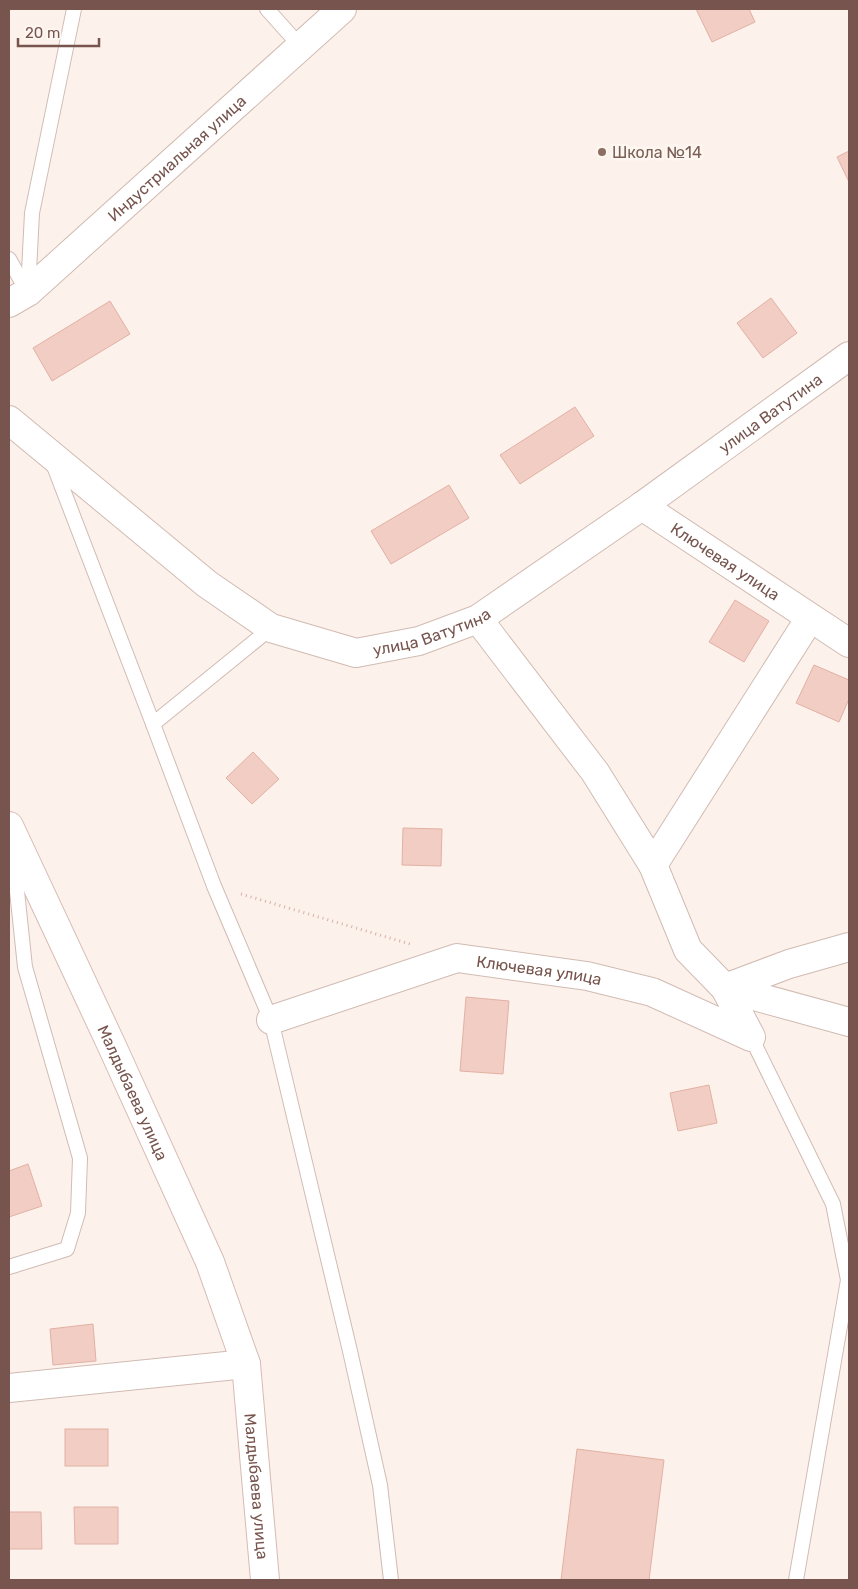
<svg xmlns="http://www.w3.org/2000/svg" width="858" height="1589" viewBox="0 0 858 1589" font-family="Rubik,sans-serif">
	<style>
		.building { fill: #f1cdc3; stroke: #e3b0a4 }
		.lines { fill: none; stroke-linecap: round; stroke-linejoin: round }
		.service-casing { stroke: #d1bbb3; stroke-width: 16 }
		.minor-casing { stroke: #d1bbb3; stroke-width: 30 }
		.secondary-casing { stroke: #d6bbb3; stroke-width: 30 }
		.path { stroke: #d6afa6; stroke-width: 3; stroke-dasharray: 1 4; stroke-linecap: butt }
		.service { stroke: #fff; stroke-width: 14 }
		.minor { stroke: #fff; stroke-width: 28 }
		.secondary { stroke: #fff; stroke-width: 28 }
		.education-dot { fill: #8d6e63; stroke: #fef7f1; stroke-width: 2 }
		.labels { text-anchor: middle; stroke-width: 5; stroke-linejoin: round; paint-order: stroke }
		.education-label { font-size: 16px; fill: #785e54; stroke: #fef7f1; text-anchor: start }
		.street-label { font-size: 16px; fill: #77554e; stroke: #fef7f1 }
	</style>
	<rect width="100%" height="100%" fill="#fcf2eb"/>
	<g class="building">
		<polygon points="696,9 749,9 755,22 712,42"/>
		<polygon points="849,151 849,182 837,157"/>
		<polygon points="771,298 797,333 763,358 737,323"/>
		<polygon points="110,301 130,334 52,381 33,348"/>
		<polygon points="575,407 594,436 520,484 500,455"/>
		<polygon points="449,485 469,518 391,564 371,531"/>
		<polygon points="735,600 769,621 744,662 709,642"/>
		<polygon points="814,665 849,680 849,699 839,722 796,703"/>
		<polygon points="253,752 279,779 252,804 226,778"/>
		<polygon points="403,828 442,829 441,866 402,865"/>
		<polygon points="466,997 509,1001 503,1074 460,1071"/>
		<polygon points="709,1085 717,1123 678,1131 670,1093"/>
		<polygon points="28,1164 42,1206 9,1217 9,1171"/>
		<polygon points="93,1324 96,1361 53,1365 50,1329"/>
		<rect x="65" y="1429" width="43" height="37"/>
		<polygon points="577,1449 664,1460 649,1580 561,1580"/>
		<polygon points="74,1507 118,1507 118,1544 75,1544"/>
		<polygon points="9,1512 41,1512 42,1549 9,1549"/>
	</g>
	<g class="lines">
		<defs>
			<g id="service">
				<polyline points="267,9 300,46"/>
				<polyline points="9,259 27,291"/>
				<polyline points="28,291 32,213 74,9"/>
				<polyline points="52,461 153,724 214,886 271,1020 350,1351 380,1485 391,1580"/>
				<polyline points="153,724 271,628"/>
				<polyline points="751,1037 833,1204 848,1280 796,1580"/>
				<polyline points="9,1267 67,1249 78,1213 80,1158 25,967 13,853"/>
			</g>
			<g id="minor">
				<path id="s1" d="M9,303L28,292L342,9"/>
				<path id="s2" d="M9,420L207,584L271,628L356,653L419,641L478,619L642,506L849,356"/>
				<path id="s3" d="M642,506L849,643"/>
				<polyline points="810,618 653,865 688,950 725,988 789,964 849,947"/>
				<polyline points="478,619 595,772 653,865"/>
				<polyline points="725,988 849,1022"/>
				<path id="s4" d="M271,1020L457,958L587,976L652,992L751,1037L725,988"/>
				<polyline points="9,1388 246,1364"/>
			</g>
			<g id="secondary">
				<path id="s5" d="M9,826L111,1044L210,1262L246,1364L265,1580"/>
			</g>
		</defs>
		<use href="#service" class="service-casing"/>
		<use href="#minor" class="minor-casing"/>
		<use href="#secondary" class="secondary-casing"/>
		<polyline class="path" points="241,894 410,944"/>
		<use href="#service" class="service"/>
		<use href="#minor" class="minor"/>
		<use href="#secondary" class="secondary"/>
	</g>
	<circle class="education-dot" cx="602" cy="152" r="5"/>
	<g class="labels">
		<g class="education-label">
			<text x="612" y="158">Школа №14</text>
		</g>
		<g class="street-label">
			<text dy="6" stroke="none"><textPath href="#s1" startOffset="222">Индустриальная улица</textPath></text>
			<text dy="6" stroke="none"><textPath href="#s2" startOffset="908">улица Ватутина</textPath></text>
			<text dy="6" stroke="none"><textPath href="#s3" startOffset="100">Ключевая улица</textPath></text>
			<text dy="6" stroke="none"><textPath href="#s2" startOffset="502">улица Ватутина</textPath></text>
			<text dy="6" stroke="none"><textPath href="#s4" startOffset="279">Ключевая улица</textPath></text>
			<text dy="6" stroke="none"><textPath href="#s5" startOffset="294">Малдыбаева улица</textPath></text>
			<text dy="6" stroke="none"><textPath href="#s5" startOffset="711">Малдыбаева улица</textPath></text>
		</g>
	</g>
	<rect width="858" height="1589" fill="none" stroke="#77554e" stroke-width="20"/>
	<path d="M18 38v8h81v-8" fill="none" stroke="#77554e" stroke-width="2.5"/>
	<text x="25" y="38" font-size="15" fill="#77554e" stroke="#fef7f1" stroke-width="4" paint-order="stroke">20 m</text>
</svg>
